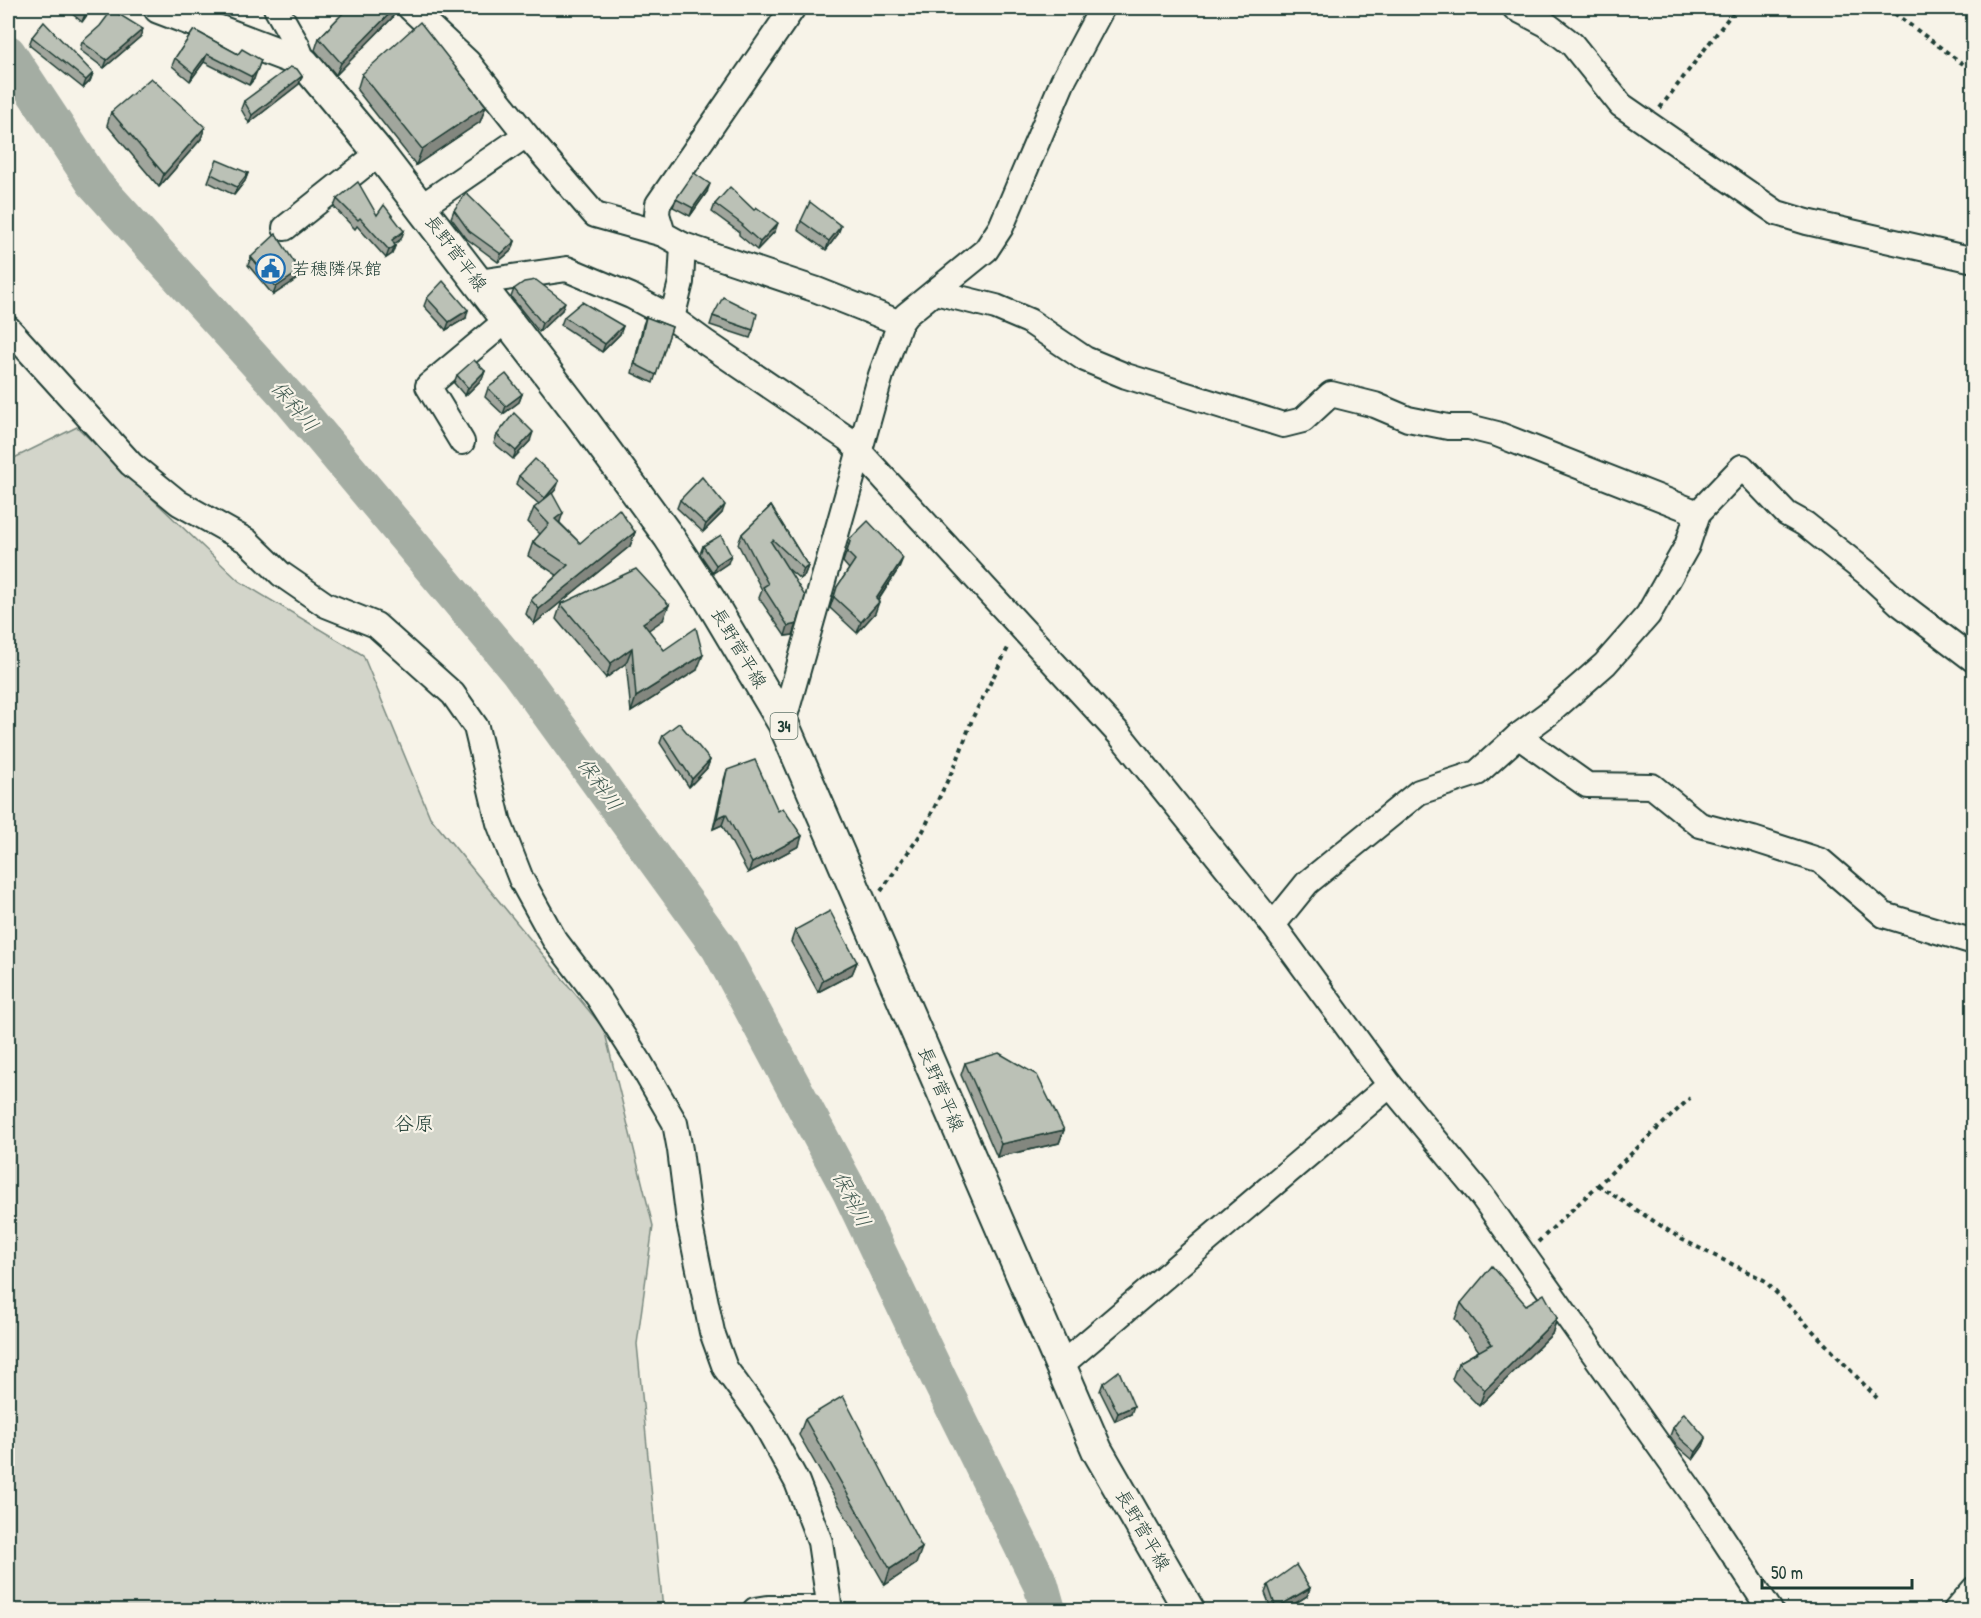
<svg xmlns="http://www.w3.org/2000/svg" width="1981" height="1618" viewBox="0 0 1981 1618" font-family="'Patrick Hand','Klee One',sans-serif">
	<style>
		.green { fill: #d3d5ca; stroke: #79897f; stroke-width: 1.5 }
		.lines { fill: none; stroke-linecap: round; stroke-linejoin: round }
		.river { stroke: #a4ada3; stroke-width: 36 }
		.minor-casing { stroke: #1f3d34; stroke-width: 28 }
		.major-casing { stroke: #1f3d34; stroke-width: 34 }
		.path { stroke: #1f3d34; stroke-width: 4; stroke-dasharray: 4.5 4.5; stroke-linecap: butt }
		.minor { stroke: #f7f3e8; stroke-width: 24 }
		.major { stroke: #f7f3e8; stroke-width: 30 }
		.wall { fill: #a1a69d; stroke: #1f3d34; stroke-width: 1.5 }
		.shaded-wall { fill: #83877f; stroke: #1f3d34; stroke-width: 1.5 }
		.building { fill: #bbc1b6; stroke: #1f3d34; stroke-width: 1.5 }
		.labels { text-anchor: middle; stroke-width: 4.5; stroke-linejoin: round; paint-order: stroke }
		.shield { fill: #f7f3e8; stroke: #60746a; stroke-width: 1.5 }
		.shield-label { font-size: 16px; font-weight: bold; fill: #1f3d34 }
		.street-label { font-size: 18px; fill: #1f3d34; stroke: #f7f3e8 }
		.poi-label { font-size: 18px; fill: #1f3d34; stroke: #f7f3e8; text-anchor: start }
		.water-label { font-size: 20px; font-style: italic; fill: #405950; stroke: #f7f3e8 }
		.neighbourhood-label { font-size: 20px; fill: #1f3d34; stroke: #f7f3e8 }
	</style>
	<rect width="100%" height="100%" fill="#f7f3e8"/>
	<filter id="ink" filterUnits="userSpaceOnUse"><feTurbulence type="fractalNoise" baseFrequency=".0167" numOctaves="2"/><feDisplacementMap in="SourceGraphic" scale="12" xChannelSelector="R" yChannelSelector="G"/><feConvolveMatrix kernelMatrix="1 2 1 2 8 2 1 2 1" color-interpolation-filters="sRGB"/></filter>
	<g filter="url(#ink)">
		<polygon class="green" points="77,427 239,581 363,655 430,817 604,1029 653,1226 637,1344 663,1610 8,1610 8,461"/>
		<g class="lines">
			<polyline class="river" points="8,53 94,183 288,397 518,671 719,948 850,1192 940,1381 1041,1585 1048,1610"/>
			<defs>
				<g id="minor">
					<polyline points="276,8 297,45 304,63"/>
					<polyline points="410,8 468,62 526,135 595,215 663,234"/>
					<polyline points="793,8 658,204 657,214 663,234 683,245 817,290 900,323"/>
					<polyline points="1515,8 1546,24 1572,44 1621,105 1777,213 1807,222 1974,260"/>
					<polyline points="421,207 526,135"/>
					<polyline points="285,228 379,153"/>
					<polyline points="478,282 567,269 631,296 672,318 705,342 848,439 1120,735 1273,925 1390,1085 1482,1196 1699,1502 1770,1610"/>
					<polyline points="935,292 996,307 1029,321 1085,359 1126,376 1283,425 1303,420 1331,394 1375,405 1408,419 1448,427 1469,427 1497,434 1698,513"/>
					<polyline points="672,318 681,282 683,245"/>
					<polyline points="8,328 131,464 179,503 247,541 281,574 326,605 376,625 453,694 476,727 499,823 521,879 554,939 598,997 639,1061 675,1123 680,1150 689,1221 712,1332 725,1368 763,1420 797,1482 820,1542 830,1610"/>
					<polyline points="462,442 428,386 507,320"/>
					<polyline points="783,723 881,375 900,323 906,315 986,250 1001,227 1063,81 1102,8"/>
					<polyline points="1518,736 1587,785 1652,786 1700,825 1753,839 1821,861 1884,915 1974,942"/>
					<polyline points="1273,925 1307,883 1419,792 1477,773 1518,736 1549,713 1605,664 1648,615 1687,546 1698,513 1742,467 1787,514 1805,524 1868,574 1899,603 1974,660"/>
					<polyline points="1061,1365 1390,1085"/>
					<polyline points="755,1610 768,1608 829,1608"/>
					<polyline points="1956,1610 1974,1589"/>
				</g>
				<polyline id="major" points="159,8 304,63 379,153 582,418 669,537 710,600 783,723 1097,1450 1189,1610"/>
			</defs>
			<use href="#minor" class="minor-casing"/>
			<use href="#major" class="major-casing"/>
			<g class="path">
				<polyline points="1887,8 1974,72"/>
				<polyline points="1660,108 1736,8"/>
				<polyline points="881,891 923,831 957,761 973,717 1009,646"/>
				<polyline points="1598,1185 1683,1240 1764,1280 1877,1398"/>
				<polyline points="1538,1242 1690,1098"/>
			</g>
			<use href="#minor" class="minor"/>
			<use href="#major" class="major"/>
		</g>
		<g class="wall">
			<polygon points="65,8 92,8 82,22"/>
			<polygon points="348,8 396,8 392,18 336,75 315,50 319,38"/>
			<polygon points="194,30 238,54 254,79 249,85 204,62 190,81 172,66 175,58"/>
			<polygon points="32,37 93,73 90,81 83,88 29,45"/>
			<polygon points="140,37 104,68 80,50 82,42"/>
			<polygon points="362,74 486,106 480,122 416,165 357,90"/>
			<polygon points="302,76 299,84 249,123 241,109 244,101"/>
			<polygon points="111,112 201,139 159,187 107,125"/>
			<polygon points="248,173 245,181 234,195 208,182 211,174"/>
			<polygon points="707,192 690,216 673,207 676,199"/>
			<polygon points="337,199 377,215 401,239 394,244 395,246 392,254 386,258 357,226 355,229 334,207"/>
			<polygon points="715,204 775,231 757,250 739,235 739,232 712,212"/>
			<polygon points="454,210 515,241 512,250 498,262 467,239 451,218"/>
			<polygon points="801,221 838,234 826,250 798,230"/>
			<polygon points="251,257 300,271 297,279 273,295 248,265"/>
			<polygon points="514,289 562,310 539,332 511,297"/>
			<polygon points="427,298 466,318 446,330 424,306"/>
			<polygon points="713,316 753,330 750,338 710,325"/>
			<polygon points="564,317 623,326 620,334 602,352 561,325"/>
			<polygon points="646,317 672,327 653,383 632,373 643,325"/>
			<polygon points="485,371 482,379 465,396 454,383 457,375"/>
			<polygon points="488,388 522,394 519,402 503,414 485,397"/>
			<polygon points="497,435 530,441 513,459 494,443"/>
			<polygon points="519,476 556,489 552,493 560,523 580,543 635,532 630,546 534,624 526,614 531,600 557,575 528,556 533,542 540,534 528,522 534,508 539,504 516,484"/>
			<polygon points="680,500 722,513 703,532 677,508"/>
			<polygon points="771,506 808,566 804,576 800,579 786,567 797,624 793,635 785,636 759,598 762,590 738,544 742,534"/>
			<polygon points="851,538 899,568 878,601 875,613 857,633 830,608 837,587 849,569 843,562"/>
			<polygon points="703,546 728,563 713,573 700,554"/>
			<polygon points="561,604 663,620 648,630 664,650 697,670 631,712 626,663 606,678 556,619"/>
			<polygon points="663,735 710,760 707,768 689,787 660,743"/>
			<polygon points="727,770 778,811 799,846 748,873 722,825 713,829 724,780"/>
			<polygon points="795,930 857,962 852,974 818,992 791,942"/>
			<polygon points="965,1063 1064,1130 1059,1143 997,1157 961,1075"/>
			<polygon points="1461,1303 1526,1305 1557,1318 1552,1334 1479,1406 1452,1379 1458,1363 1479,1351 1455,1319"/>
			<polygon points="1103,1383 1131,1414 1115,1421 1100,1391"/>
			<polygon points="805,1419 916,1564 885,1585 799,1435"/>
			<polygon points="1673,1428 1706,1438 1703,1446 1693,1460 1678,1447 1670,1436"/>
			<polygon points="1268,1585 1310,1588 1307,1596 1283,1611 1272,1611 1265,1593"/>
		</g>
		<g class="shaded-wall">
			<polygon points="89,8 92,8 82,22 85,14"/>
			<polygon points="395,8 396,8 392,18 336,75 341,63"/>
			<polygon points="143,29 140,37 104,68 107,60"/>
			<polygon points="207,54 204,62 190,81 193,73"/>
			<polygon points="261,60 254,79 249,85 252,77"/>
			<polygon points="93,73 90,81 83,88 86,80"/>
			<polygon points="302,76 299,84 249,123 252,115"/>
			<polygon points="486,106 480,122 416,165 422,149"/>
			<polygon points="205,127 201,139 159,187 164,174"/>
			<polygon points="248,173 245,181 234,195 237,187"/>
			<polygon points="710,184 707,192 690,216 693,208"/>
			<polygon points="778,223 775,231 757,250 760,242"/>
			<polygon points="841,226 838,234 826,250 829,241"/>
			<polygon points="404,231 401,239 389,248 392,240"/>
			<polygon points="515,241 512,250 498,262 501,254"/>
			<polygon points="395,246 392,254 386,258 389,250"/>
			<polygon points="300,271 297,279 273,295 276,287"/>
			<polygon points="565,302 562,310 539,332 542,323"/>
			<polygon points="468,310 466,318 446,330 449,322"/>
			<polygon points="623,326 620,334 602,352 605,344"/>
			<polygon points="485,371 482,379 465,396 468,388"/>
			<polygon points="522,394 519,402 503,414 506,406"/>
			<polygon points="533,432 530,441 513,459 516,451"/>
			<polygon points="559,481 556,489 542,506 545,498"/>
			<polygon points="725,505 722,513 703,532 706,524"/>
			<polygon points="563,513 558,527 555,519"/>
			<polygon points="635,532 630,546 534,624 539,609"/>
			<polygon points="731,555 728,563 713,573 716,565"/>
			<polygon points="903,558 899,568 872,609 876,599"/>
			<polygon points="808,566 804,576 800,579 804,569"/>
			<polygon points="879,602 875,613 857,633 861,622"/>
			<polygon points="669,605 663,620 637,638 643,623"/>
			<polygon points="797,624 793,635 785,636 788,626"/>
			<polygon points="632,648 626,663 606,678 611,663"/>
			<polygon points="703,655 697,670 631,712 636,697"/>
			<polygon points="710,760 707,768 689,787 692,779"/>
			<polygon points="726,814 722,825 713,829 717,818"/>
			<polygon points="802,836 799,846 748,873 752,863"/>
			<polygon points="857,962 852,974 818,992 823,980"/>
			<polygon points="1064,1130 1059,1143 997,1157 1001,1144"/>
			<polygon points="1557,1318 1552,1334 1479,1406 1485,1390"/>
			<polygon points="1134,1406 1131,1414 1115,1421 1118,1413"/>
			<polygon points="1706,1438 1703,1446 1693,1460 1696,1452"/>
			<polygon points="922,1548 916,1564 885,1585 890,1569"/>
			<polygon points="1310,1588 1307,1596 1283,1611 1275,1611 1276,1608"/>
		</g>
		<g class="building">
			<polygon points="78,8 89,8 85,14"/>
			<polygon points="348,8 395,8 341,63 319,38"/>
			<polygon points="112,10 143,29 107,60 82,42 100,26"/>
			<polygon points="44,22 93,73 86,80 32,37"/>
			<polygon points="420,22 486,106 422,149 362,74"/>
			<polygon points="194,30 238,54 242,49 261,60 257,71 252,77 207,54 193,73 175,58"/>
			<polygon points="290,67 297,69 302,76 252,115 244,101"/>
			<polygon points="151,78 205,127 164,174 111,112"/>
			<polygon points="217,160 248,173 237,187 211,174"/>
			<polygon points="694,173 710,184 693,208 676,199"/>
			<polygon points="358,182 377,215 384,205 404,231 392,240 395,246 389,250 360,218 358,220 337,199"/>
			<polygon points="730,187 754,210 756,207 778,223 760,242 742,226 743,225 715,204"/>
			<polygon points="466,193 515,241 501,254 469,231 454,210"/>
			<polygon points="810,202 841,226 829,241 801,221"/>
			<polygon points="276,234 300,271 276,287 251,257"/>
			<polygon points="536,280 565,302 542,323 514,289 524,282"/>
			<polygon points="443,281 468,310 449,322 427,298"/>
			<polygon points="723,297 757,314 753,330 713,316"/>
			<polygon points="582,302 623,326 605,344 564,317"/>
			<polygon points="646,317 672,327 656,375 635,364"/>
			<polygon points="474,360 485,371 468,388 457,375"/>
			<polygon points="506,374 522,394 506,406 488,388"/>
			<polygon points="514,413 533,432 516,451 497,435"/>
			<polygon points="535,459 559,481 545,498 519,476"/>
			<polygon points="702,477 725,505 706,524 680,500"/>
			<polygon points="552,493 563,513 555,519 580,543 619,509 635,532 539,609 531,600 568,565 533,542 549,524 534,508"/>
			<polygon points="771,506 808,566 804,569 773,540 771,542 805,596 797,624 788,626 763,587 768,584 742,534"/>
			<polygon points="868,521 903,558 876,599 879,602 861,622 834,597 837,587 855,560 847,552 851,538"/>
			<polygon points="721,535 731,555 716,565 703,546"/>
			<polygon points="636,569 669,605 643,623 664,650 696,628 703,655 636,697 632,648 611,663 561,604"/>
			<polygon points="679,723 710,760 692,779 663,735"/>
			<polygon points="755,760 778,811 783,808 802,836 752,863 726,814 717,818 727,770"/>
			<polygon points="830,911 857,962 823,980 795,930"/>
			<polygon points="999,1053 1037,1075 1064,1130 1001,1144 965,1063"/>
			<polygon points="1492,1266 1526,1305 1544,1294 1557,1318 1485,1390 1458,1363 1492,1344 1461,1303"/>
			<polygon points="1119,1371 1134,1406 1118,1413 1103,1383"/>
			<polygon points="843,1396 922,1548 890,1569 805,1419"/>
			<polygon points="1684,1413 1706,1438 1696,1452 1681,1439 1673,1428"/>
			<polygon points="1296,1565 1310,1588 1276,1608 1268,1585"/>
		</g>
	</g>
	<defs>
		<symbol id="civic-ring" viewBox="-11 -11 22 22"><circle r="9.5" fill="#f7f3e8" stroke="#1f6fb2" stroke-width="1.5"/><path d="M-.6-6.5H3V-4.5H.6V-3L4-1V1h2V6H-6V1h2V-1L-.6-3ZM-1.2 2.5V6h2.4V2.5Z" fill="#1f6fb2"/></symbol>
	</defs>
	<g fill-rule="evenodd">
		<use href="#civic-ring" x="254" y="252" width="33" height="33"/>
	</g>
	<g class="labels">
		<rect class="shield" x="770.5" y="713" width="27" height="26" rx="4.5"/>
		<g class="shield-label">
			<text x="784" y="732">34</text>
		</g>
		<g class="street-label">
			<text transform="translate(456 253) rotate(53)" y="6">長野菅平線</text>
			<text transform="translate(739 648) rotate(59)" y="6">長野菅平線</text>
			<text transform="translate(941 1089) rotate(67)" y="6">長野菅平線</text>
			<text transform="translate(1143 1530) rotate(60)" y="6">長野菅平線</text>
		</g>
		<g class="poi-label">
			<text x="292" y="275">若穂隣保館</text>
		</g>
		<g class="water-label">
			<text transform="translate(295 406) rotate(49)" y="7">保科川</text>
			<text transform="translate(600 784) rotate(54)" y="7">保科川</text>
			<text transform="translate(852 1199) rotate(63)" y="7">保科川</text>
		</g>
		<g class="neighbourhood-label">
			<text x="414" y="1130">谷原</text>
		</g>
	</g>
	<rect width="1981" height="1618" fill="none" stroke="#f7f3e8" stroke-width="30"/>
	<rect x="15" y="15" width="1951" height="1588" fill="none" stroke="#1f3d34" stroke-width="2" filter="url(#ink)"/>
	<path d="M1762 1579v9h150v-9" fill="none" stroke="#1f3d34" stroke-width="3"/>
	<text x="1771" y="1579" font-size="18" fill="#1f3d34" stroke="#f7f3e8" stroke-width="4.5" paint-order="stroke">50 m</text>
</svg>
